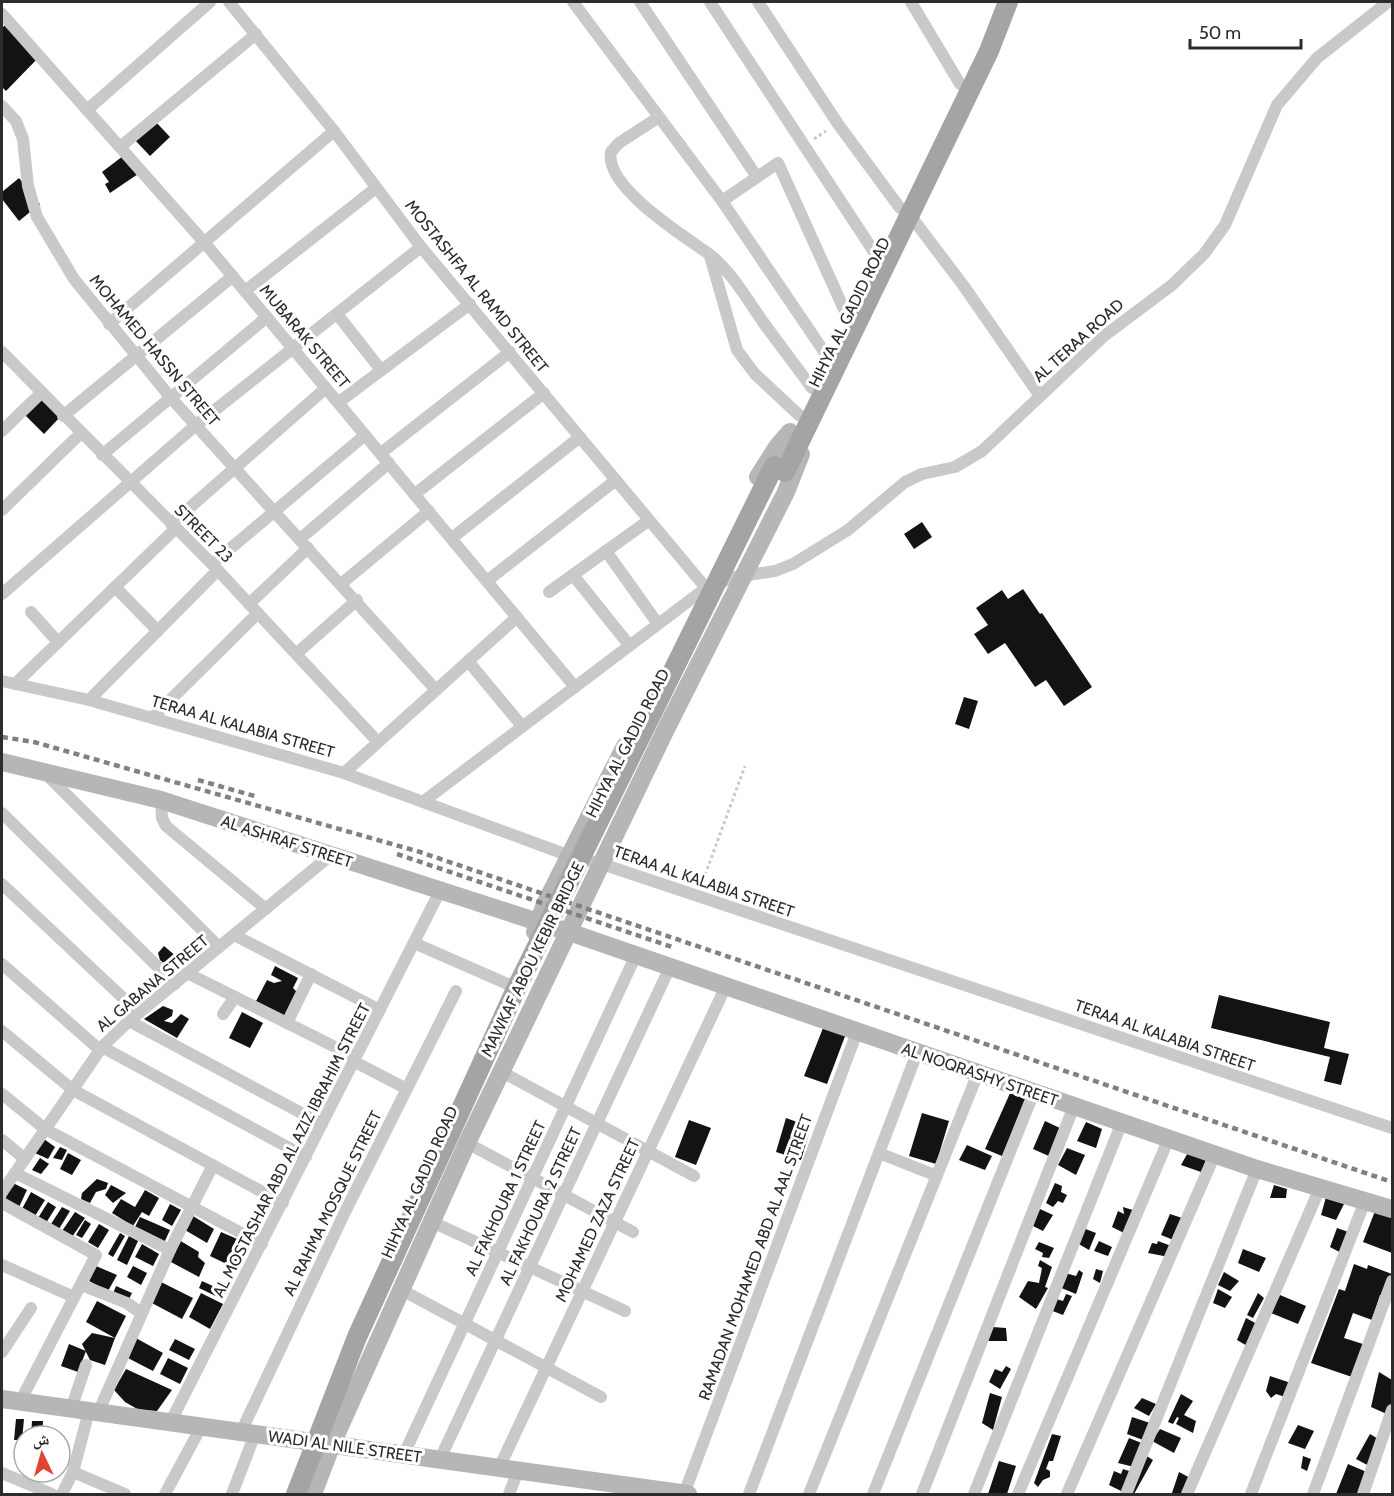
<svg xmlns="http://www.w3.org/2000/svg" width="1394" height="1496" viewBox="0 0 1394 1496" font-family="Cabin,'Noto Naskh Arabic',sans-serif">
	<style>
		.building { fill: #131313 }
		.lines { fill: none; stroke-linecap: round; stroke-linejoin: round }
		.path { stroke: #c9c9c9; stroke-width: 3; stroke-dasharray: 3 3; stroke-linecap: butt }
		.street { stroke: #c9c9c9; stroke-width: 12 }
		.secondary { stroke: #b6b6b6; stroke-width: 18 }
		.primary { stroke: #a4a4a4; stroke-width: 20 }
		.rail { stroke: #818181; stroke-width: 4.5; stroke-dasharray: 6 4.5; stroke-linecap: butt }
		.primary-bridge { stroke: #a4a4a4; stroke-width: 20 }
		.labels { text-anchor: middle; stroke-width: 6; stroke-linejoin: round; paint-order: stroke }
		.street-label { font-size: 16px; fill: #2c2c2c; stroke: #fff }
	</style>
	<rect width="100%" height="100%" fill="#fff"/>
	<g class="building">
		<polygon points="7,23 41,55 6,91 2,87 2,28"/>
		<polygon points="155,121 170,137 150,156 134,139"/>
		<polygon points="123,156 138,174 110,193 105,184 109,182 102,172"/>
		<polygon points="19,178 40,204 19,221 2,199 2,192"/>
		<polygon points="41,398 61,416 44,434 25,415"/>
		<polygon points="922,522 932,537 914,549 904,534"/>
		<polygon points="1023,589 1040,614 1042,613 1092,687 1064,706 1046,680 1035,687 1005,643 988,654 974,634 988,625 976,608 1002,590 1008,599"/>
		<polygon points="964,697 978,701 969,729 955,724"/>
		<polygon points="164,946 184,963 175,973 160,960 158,953"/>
		<polygon points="275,966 298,978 293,988 298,993 283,1020 254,1005 267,980 274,983 282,981 271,975"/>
		<polygon points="1219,995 1330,1022 1324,1048 1349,1054 1341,1085 1324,1081 1330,1057 1211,1028"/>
		<polygon points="163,1006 173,1010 172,1016 164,1021 172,1023 181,1014 189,1019 177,1038 144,1019"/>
		<polygon points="242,1012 263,1023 250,1048 229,1038"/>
		<polygon points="825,1023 847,1031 827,1084 804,1076"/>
		<polygon points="1011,1091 1028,1095 1002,1156 985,1149"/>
		<polygon points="922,1113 949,1121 936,1164 909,1156"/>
		<polygon points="786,1118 811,1127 801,1160 776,1152"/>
		<polygon points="689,1120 711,1128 696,1165 675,1157"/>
		<polygon points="1045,1121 1062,1129 1051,1157 1033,1149"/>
		<polygon points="1086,1122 1102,1129 1096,1148 1077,1141"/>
		<polygon points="44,1139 55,1147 48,1159 35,1153"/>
		<polygon points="967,1145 992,1156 985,1170 959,1160"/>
		<polygon points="60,1147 67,1150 62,1160 53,1158"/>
		<polygon points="1191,1147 1210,1156 1201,1172 1181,1165"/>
		<polygon points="1067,1148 1085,1155 1076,1175 1058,1165"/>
		<polygon points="68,1153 81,1160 72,1175 60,1169"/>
		<polygon points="40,1158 49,1164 41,1174 32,1170"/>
		<polygon points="97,1179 108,1183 106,1189 96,1192 90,1203 81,1199 82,1193"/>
		<polygon points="13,1183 27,1190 19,1207 5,1199"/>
		<polygon points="1055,1183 1062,1186 1061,1192 1067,1195 1063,1203 1058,1201 1053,1207 1046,1203"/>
		<polygon points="111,1185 126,1193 113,1203 105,1195"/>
		<polygon points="1274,1185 1287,1189 1286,1198 1270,1198"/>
		<polygon points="145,1190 159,1198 149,1216 142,1212 133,1226 112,1213 121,1199 135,1207"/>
		<polygon points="31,1192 45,1200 35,1216 22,1209"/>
		<polygon points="1326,1197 1345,1202 1336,1220 1321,1215"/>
		<polygon points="48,1202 56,1207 46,1223 38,1218"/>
		<polygon points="170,1204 181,1210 172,1226 162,1220"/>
		<polygon points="1377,1206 1392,1212 1392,1253 1363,1242"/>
		<polygon points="62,1207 70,1211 59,1229 51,1224"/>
		<polygon points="1123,1207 1136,1211 1126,1234 1112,1227 1118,1211 1124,1214"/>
		<polygon points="1040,1209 1053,1215 1043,1231 1031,1225"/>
		<polygon points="75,1212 85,1218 72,1237 62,1231"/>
		<polygon points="1170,1214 1185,1219 1176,1241 1161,1235"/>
		<polygon points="193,1216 214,1229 207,1243 185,1230"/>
		<polygon points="140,1217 170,1230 164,1243 134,1229"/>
		<polygon points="85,1220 91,1224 82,1238 76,1235"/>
		<polygon points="99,1224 109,1230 98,1248 88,1242"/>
		<polygon points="1083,1228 1096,1233 1089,1250 1077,1243"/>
		<polygon points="1337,1228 1351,1233 1343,1254 1330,1247"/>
		<polygon points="221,1232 251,1245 239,1270 210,1256"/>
		<polygon points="120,1233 125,1236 113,1257 108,1254"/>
		<polygon points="129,1236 138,1241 127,1265 117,1260"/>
		<polygon points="179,1240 199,1252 198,1257 205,1263 199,1277 169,1261"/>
		<polygon points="1099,1241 1112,1247 1108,1256 1094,1251"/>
		<polygon points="1158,1241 1174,1247 1169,1257 1148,1253 1152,1243 1157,1244"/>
		<polygon points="1039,1242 1054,1248 1049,1258 1042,1257 1043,1253 1035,1249"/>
		<polygon points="142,1244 159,1254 153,1266 135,1257"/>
		<polygon points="1243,1249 1266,1258 1259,1272 1238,1263"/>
		<polygon points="1040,1260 1052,1267 1045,1287 1048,1288 1036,1309 1019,1297 1028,1281 1039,1283 1042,1268 1038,1266"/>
		<polygon points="1354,1264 1367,1269 1368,1265 1392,1274 1384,1296 1380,1295 1372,1320 1353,1313 1344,1338 1363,1344 1352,1377 1311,1363 1339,1289 1345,1291"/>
		<polygon points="96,1266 117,1275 108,1291 89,1281"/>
		<polygon points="133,1266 147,1273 141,1285 127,1277"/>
		<polygon points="1096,1269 1103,1271 1100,1283 1093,1279"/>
		<polygon points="1079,1270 1083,1273 1076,1294 1059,1287 1065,1273 1076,1276"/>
		<polygon points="1224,1272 1239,1281 1230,1291 1218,1285"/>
		<polygon points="202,1281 215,1287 220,1284 228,1287 222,1299 199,1288"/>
		<polygon points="161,1282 193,1298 182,1319 150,1302"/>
		<polygon points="116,1286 132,1293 127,1303 112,1296"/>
		<polygon points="1218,1289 1232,1297 1225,1308 1213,1303"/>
		<polygon points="201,1293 223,1304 210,1329 189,1317"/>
		<polygon points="1258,1293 1264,1298 1253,1318 1247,1315"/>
		<polygon points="1066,1294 1072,1296 1063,1315 1050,1310 1056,1299 1063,1301"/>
		<polygon points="1280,1295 1306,1306 1298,1324 1271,1313"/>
		<polygon points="97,1301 126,1316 115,1338 86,1322"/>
		<polygon points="1246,1318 1259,1325 1249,1347 1237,1340"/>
		<polygon points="993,1327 1006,1328 1007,1341 988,1341"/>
		<polygon points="92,1333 115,1338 105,1365 90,1360 82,1344"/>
		<polygon points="134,1337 163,1353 153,1371 124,1356"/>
		<polygon points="175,1339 195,1349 189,1360 169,1350"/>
		<polygon points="69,1344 86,1351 78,1372 61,1366"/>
		<polygon points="168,1358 188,1368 180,1384 160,1374"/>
		<polygon points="1006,1366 1011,1369 1000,1389 989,1382 995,1369 1002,1372"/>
		<polygon points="126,1369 172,1390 157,1411 139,1410 125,1402 114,1390"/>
		<polygon points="1379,1372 1392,1380 1392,1403 1389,1415 1371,1407"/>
		<polygon points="1270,1376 1291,1383 1285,1397 1276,1394 1271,1398 1266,1391"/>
		<polygon points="990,1393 1002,1397 993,1430 982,1423"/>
		<polygon points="1181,1394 1193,1401 1184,1415 1196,1421 1193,1433 1176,1424 1179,1418 1177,1417 1173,1424 1168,1422"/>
		<polygon points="1142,1398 1156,1404 1149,1416 1134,1408"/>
		<polygon points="1132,1417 1150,1423 1143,1440 1127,1434"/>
		<polygon points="16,1419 24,1419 22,1440 14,1440"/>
		<polygon points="32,1421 43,1421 42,1436 31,1436"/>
		<polygon points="1298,1425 1314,1431 1305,1449 1288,1443"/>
		<polygon points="1160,1429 1181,1438 1174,1453 1152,1441"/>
		<polygon points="1052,1434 1061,1436 1053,1461 1049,1461 1046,1469 1050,1471 1050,1477 1043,1480 1038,1487 1034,1483"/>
		<polygon points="1370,1434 1380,1440 1371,1467 1356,1459"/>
		<polygon points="1129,1438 1144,1444 1134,1467 1118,1463"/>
		<polygon points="1145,1455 1153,1460 1134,1494 1126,1494"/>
		<polygon points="1303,1456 1311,1459 1307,1471 1301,1468"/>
		<polygon points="999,1461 1016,1466 1007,1494 988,1494"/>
		<polygon points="1348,1464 1369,1473 1360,1494 1336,1494"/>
		<polygon points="1123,1469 1132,1472 1123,1492 1109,1485 1114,1471 1121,1474"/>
		<polygon points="1179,1472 1192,1479 1185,1494 1172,1493"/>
	</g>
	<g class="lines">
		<g class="path">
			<polyline points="814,139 826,131"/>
			<polyline points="701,886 745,766"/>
		</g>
		<g class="street">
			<polyline points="229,2 334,131 421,247 706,588"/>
			<polyline points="573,2 722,201 827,356"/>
			<polyline points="640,2 757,177"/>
			<polyline points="710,2 876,255"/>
			<polyline points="758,2 838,124 900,208"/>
			<polyline points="911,2 960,84"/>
			<polyline points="2,14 204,242 575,687"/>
			<polyline points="2,106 16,121 23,139 28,186 37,217 74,279 171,398 436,690"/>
			<polyline points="87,110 210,2"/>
			<path d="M659,117L619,143L611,152C604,187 684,236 709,254C731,271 747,299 763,322C779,344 796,366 812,388"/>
			<polyline points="120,147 256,34"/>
			<polyline points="722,201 778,163 847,316"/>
			<polyline points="910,215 963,285 1040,396"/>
			<polyline points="710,256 737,350 755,374 799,415"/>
			<polyline points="245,291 376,188"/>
			<polyline points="337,314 381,370"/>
			<polyline points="109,324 334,131"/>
			<polyline points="2,352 212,564 378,742"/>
			<polyline points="339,402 470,304"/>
			<polyline points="63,416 233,276"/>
			<polyline points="2,431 41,393"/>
			<polyline points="381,453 510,352"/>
			<polyline points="102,455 267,317"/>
			<polyline points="415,494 544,393"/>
			<polyline points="2,510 81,433"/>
			<polyline points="171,524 326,388"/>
			<polyline points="452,538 580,437"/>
			<polyline points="300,539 389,463"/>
			<polyline points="606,551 658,624"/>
			<polyline points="212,564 365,435"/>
			<polyline points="573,575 629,645"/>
			<polyline points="487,581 616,480"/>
			<polyline points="341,584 429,511"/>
			<polyline points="115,587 158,631"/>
			<polyline points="549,592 648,521"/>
			<polyline points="2,594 196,425 421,247"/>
			<polyline points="249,604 308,548"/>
			<polyline points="31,612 58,642"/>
			<polyline points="296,654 357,600"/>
			<polyline points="468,661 522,726"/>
			<polyline points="2,681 89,700 344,773 570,856 602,864 1392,1128"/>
			<polyline points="15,684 175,529"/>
			<polyline points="89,700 218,570"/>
			<polyline points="153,717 258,613"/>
			<polyline points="344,773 517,617"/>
			<polyline points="46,774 219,947"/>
			<polyline points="161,800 162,818 166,826 266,909"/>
			<polyline points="424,801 706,588 735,577 775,571 793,564 848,530 905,482 922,474 955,467 982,451 1104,336 1172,285 1204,254 1225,225 1277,105 1317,58 1388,2"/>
			<polyline points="2,813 175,984"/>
			<polyline points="2,884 139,1013"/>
			<polyline points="234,935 380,1010"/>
			<polyline points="414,943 510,985"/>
			<polyline points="2,964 100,1050"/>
			<polyline points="187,973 355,1057"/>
			<polyline points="223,1014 235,997"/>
			<polyline points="129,1021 322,1124"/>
			<polyline points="287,1023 311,974"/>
			<polyline points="2,1031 73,1090 283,1203"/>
			<polyline points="102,1047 306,1157"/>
			<polyline points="353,1061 407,1089"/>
			<polyline points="502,1072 694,1176"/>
			<polyline points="2,1094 45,1129 262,1244"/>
			<polyline points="2,1140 25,1159"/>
			<polyline points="467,1143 633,1232"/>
			<polyline points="879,1153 937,1176"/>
			<polyline points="15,1173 170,1250"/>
			<polyline points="2,1192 102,1047 129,1021 331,855"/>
			<polyline points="2,1203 96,1255 20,1402"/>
			<polyline points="430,1221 625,1311"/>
			<polyline points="2,1265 74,1297"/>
			<polyline points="81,1285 127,1303 141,1313"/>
			<polyline points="400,1289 601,1397"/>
			<polyline points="2,1352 31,1308"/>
			<polyline points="71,1409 86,1365"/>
			<polyline points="98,1413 170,1250 213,1165"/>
			<polyline points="170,1423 440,891"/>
			<polyline points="241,1432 345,1212 456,991"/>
			<polyline points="404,1454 636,955"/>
			<polyline points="440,1459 670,967"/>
			<polyline points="499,1468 726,986"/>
			<polyline points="73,1472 125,1494"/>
			<polyline points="2,1473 52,1494"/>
			<polyline points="62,1494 73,1472 89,1411"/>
			<polyline points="165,1494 201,1427"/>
			<polyline points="232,1494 255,1434"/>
			<polyline points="509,1494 518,1471"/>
			<polyline points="684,1494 857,1032"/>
			<polyline points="749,1494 917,1053"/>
			<polyline points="809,1494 978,1073"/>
			<polyline points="873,1494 1034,1092"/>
			<polyline points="922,1494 1074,1106"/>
			<polyline points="974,1494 1122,1122"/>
			<polyline points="1018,1494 1169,1138"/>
			<polyline points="1067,1494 1215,1154"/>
			<polyline points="1126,1494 1257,1169"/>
			<polyline points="1187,1494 1320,1188"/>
			<polyline points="1251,1494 1365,1201"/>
			<polyline points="1313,1494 1392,1281"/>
			<polyline points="1363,1494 1392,1410"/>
		</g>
		<g class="secondary">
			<polyline points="758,477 777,447 790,432"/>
			<polyline points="2,762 161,800 569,932 1257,1169 1392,1209"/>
			<polyline points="535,932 545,904 625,746"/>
			<polyline points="2,1399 688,1494"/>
			<polyline points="313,1494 332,1444 467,1143 666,729 786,492 801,454"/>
		</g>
		<polyline class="primary" points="785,472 989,51 1008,2"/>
		<g class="rail">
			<polyline points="2,737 34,742 420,852 1392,1182"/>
			<polyline points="198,780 258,797"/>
			<polyline points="397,854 675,948"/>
		</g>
		<polyline class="primary-bridge" points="296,1494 357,1337 516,989 774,466"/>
	</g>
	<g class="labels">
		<g class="street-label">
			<text transform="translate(477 286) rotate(51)" y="6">MOSTASHFA AL RAMD STREET</text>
			<text transform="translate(849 312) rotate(-64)" y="6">HIHYA AL GADID ROAD</text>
			<text transform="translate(305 336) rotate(50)" y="6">MUBARAK STREET</text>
			<text transform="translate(1078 340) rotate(-42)" y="6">AL TERAA ROAD</text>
			<text transform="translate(155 350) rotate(50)" y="6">MOHAMED HASSN STREET</text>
			<text transform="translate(204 533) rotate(45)" y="6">STREET 23</text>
			<text transform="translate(243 726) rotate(16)" y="6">TERAA AL KALABIA STREET</text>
			<text transform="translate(627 743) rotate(-63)" y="6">HIHYA AL GADID ROAD</text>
			<text transform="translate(287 841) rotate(18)" y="6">AL ASHRAF STREET</text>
			<text transform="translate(704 881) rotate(19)" y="6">TERAA AL KALABIA STREET</text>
			<text transform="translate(532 959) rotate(-64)" y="6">MAWKAF ABOU KEBIR BRIDGE</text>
			<text transform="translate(152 983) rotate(-40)" y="6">AL GABANA STREET</text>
			<text transform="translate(1165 1035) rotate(19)" y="6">TERAA AL KALABIA STREET</text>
			<text transform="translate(980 1074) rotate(19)" y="6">AL NOQRASHY STREET</text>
			<text transform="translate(291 1150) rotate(-63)" y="6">AL MOSTASHAR ABD AL AZIZ IBRAHIM STREET</text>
			<text transform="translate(419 1182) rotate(-66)" y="6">HIHYA AL GADID ROAD</text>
			<text transform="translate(505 1198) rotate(-65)" y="6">AL FAKHOURA 1 STREET</text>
			<text transform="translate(332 1203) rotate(-64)" y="6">AL RAHMA MOSQUE STREET</text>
			<text transform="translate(540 1206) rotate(-65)" y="6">AL FAKHOURA 2 STREET</text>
			<text transform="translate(597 1220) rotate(-65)" y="6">MOHAMED ZAZA STREET</text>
			<text transform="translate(755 1257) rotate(-70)" y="6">RAMADAN MOHAMED ABD AL AAL STREET</text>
			<text transform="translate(345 1446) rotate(8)" y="6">WADI AL NILE STREET</text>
		</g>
	</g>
	<rect width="1394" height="1496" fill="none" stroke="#2c2c2c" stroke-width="6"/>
	<g transform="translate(42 1454) rotate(355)"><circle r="28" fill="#ffffff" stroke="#ababab" stroke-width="1.5"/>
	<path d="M0-4.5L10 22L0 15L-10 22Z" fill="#e4432e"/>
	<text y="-9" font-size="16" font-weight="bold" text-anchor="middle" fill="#2c2c2c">ش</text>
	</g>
	<path d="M1190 39v9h111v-9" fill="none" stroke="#2c2c2c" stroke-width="3"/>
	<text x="1199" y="39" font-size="18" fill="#2c2c2c" stroke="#ffffff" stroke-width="4.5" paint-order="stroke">50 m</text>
</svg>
